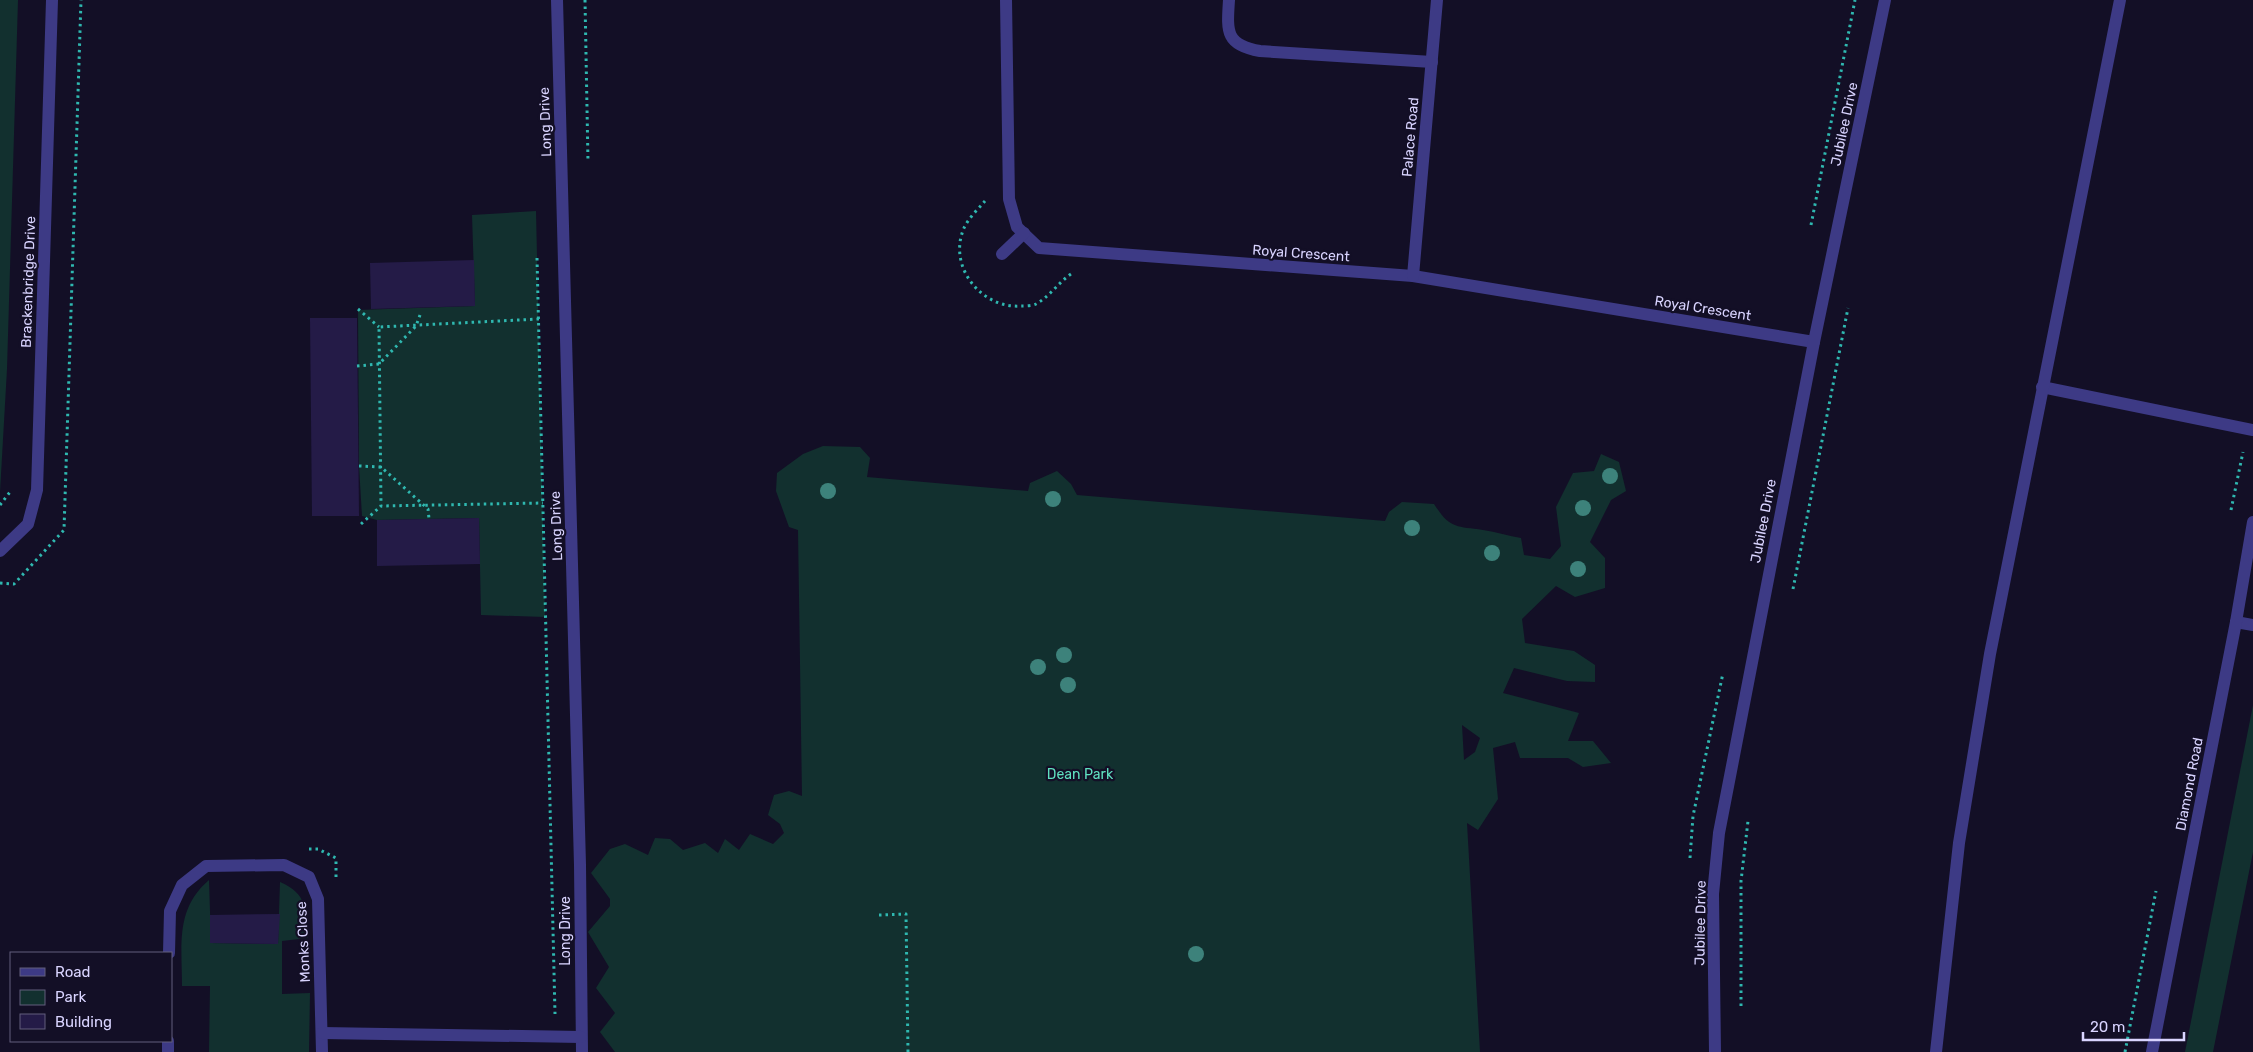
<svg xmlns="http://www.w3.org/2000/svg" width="2253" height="1052" viewBox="0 0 2253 1052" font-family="Rubik,sans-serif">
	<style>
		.green { fill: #12302f; fill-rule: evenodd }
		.building { fill: #241b47 }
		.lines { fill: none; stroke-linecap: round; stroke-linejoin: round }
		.path { stroke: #2fb8b0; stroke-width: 3; stroke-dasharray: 2.5 4; stroke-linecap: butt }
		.minor { stroke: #3d3a85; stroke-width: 12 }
		.tree { fill: #3d827b }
		.labels { text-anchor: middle; stroke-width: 4.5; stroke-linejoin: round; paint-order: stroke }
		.street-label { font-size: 14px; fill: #d9d4ff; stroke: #130f26 }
		.park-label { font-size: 14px; fill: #5fe0c0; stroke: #130f26 }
	</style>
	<rect width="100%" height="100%" fill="#130f26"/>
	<g class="green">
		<polygon points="0,0 18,0 7,369 0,492"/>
		<polygon points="536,211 545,617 481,615 479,518 377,520 362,516 359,466 358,310 475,306 472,215"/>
		<path d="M823,446L860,447L870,458L867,477L1028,491L1030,483L1057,471L1071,484L1077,495L1385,521L1389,512L1402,502L1434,504C1450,529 1456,526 1483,530C1496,532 1509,536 1521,538L1524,555L1550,559L1561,546L1556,507L1573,473L1594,471L1601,454L1619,462L1626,491L1611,500L1590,542L1605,558V588L1575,597L1556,586L1522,619L1525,643L1574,651L1595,665V682L1567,681L1514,668L1503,693L1579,713L1568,741H1593L1611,763L1583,767L1568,758H1520L1515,742L1493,748L1498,799L1478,830L1467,823L1480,1052H615L600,1032L615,1013L596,988L609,967L588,932L610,906V899L591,873L610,849L625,844L648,855L655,838L670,839L683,850L705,843L718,853L725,839L739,850L750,834L773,844L784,833L780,824L768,815L774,795L789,791L802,796L798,530L789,527L776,491L777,473L803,454ZM1462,725L1480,738L1475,752L1464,760Z"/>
		<polygon points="2253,705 2253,852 2213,1052 2185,1052"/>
		<path d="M209,880L211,943L278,944L280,882C308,894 306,911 308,938L282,941V994L310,993L309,1052H209L210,986H182C182,945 175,909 209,880Z"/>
	</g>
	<g class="building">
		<polygon points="474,260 475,306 371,309 370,263"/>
		<polygon points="310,318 357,318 359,516 312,516"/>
		<polygon points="479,518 480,564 377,566 377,520"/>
		<polygon points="280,914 278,944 210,943 210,915"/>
	</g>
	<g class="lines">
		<g class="path">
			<polyline points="585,0 588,162"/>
			<path d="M985,201C978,209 968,219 964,228C947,267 982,309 1021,306C1025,306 1032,306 1036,304C1049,297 1058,283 1071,274"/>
			<polyline points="1811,225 1855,0"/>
			<polyline points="537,258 555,1014"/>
			<polyline points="358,309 379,327"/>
			<polyline points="539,319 379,327 381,506 543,503"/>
			<polyline points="357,366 379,364 416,326 420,315"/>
			<polyline points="359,466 381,467 428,509 429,519"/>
			<polyline points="0,505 10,492"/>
			<polyline points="2231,510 2243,452"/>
			<polyline points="361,524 381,506"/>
			<polyline points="0,583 14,584 64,530 81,0"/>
			<polyline points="1793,589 1848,308"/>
			<polyline points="309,849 318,849 336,858 336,878"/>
			<polyline points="1690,858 1693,816 1723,673"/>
			<polyline points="879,915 906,914 908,1052"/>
			<polyline points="1741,1006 1741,881 1748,821"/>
			<polyline points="2125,1052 2156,891"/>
		</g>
		<g class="minor">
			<polyline points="557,0 580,865 582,1052"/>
			<polyline points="1006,0 1009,199 1017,227 1039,248 1413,276 1814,342"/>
			<path d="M1229,0C1227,31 1225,45 1260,51L1432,62"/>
			<polyline points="1002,254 1024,233"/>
			<polyline points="1413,276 1437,0"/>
			<polyline points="2042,387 2253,430"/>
			<polyline points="0,551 28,524 37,490 52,0"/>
			<polyline points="2236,622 2253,625"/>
			<polyline points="169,953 170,911 182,885 206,866 284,865 309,877 318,899 322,1052"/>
			<polyline points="322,1033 581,1037"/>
			<polyline points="168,1052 168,1041"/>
			<polyline points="1715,1052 1713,894 1719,833 1814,342 1885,0"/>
			<polyline points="1936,1052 1959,843 1990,654 2120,0"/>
			<polyline points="2152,1052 2236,622 2253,522"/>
		</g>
	</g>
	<g class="tree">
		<circle cx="1610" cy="476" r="8"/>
		<circle cx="828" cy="491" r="8"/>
		<circle cx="1053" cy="499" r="8"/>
		<circle cx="1583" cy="508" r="8"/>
		<circle cx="1412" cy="528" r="8"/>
		<circle cx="1492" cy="553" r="8"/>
		<circle cx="1578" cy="569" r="8"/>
		<circle cx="1064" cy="655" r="8"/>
		<circle cx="1038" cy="667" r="8"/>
		<circle cx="1068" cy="685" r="8"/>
		<circle cx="1196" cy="954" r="8"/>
	</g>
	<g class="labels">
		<g class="street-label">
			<text transform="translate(545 122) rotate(-92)" y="5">Long Drive</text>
			<text transform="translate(1844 124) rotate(-78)" y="5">Jubilee Drive</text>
			<text transform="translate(1410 137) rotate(-85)" y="5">Palace Road</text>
			<text transform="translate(1301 253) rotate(4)" y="5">Royal Crescent</text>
			<text transform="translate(28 282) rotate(-88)" y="5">Brackenbridge Drive</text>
			<text transform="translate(1703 308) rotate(9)" y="5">Royal Crescent</text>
			<text transform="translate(1763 521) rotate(-79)" y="5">Jubilee Drive</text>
			<text transform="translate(556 526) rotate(-92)" y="5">Long Drive</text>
			<text transform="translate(2189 784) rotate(-79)" y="5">Diamond Road</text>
			<text transform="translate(1700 923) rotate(-89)" y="5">Jubilee Drive</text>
			<text transform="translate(565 931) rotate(-90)" y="5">Long Drive</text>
			<text transform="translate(303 942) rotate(-93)" y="5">Monks Close</text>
		</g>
		<g class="park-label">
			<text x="1080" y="779">Dean Park</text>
		</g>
	</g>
	<rect x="10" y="952" width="162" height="90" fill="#130f26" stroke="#625e7d"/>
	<rect x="20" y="968" width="25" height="8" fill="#3d3a85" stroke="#625e7d"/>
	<text x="55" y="977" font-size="15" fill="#d9d4ff">Road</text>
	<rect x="20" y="990" width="25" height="15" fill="#12302f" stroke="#625e7d"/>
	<text x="55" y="1002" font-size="15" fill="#d9d4ff">Park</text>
	<rect x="20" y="1014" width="25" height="15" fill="#241b47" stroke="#625e7d"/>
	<text x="55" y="1027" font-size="15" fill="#d9d4ff">Building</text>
	<path d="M2083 1032v8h101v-8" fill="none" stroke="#d9d4ff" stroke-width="2.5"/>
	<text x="2090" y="1032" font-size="15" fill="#d9d4ff" stroke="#130f26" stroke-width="4" paint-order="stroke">20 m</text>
</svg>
